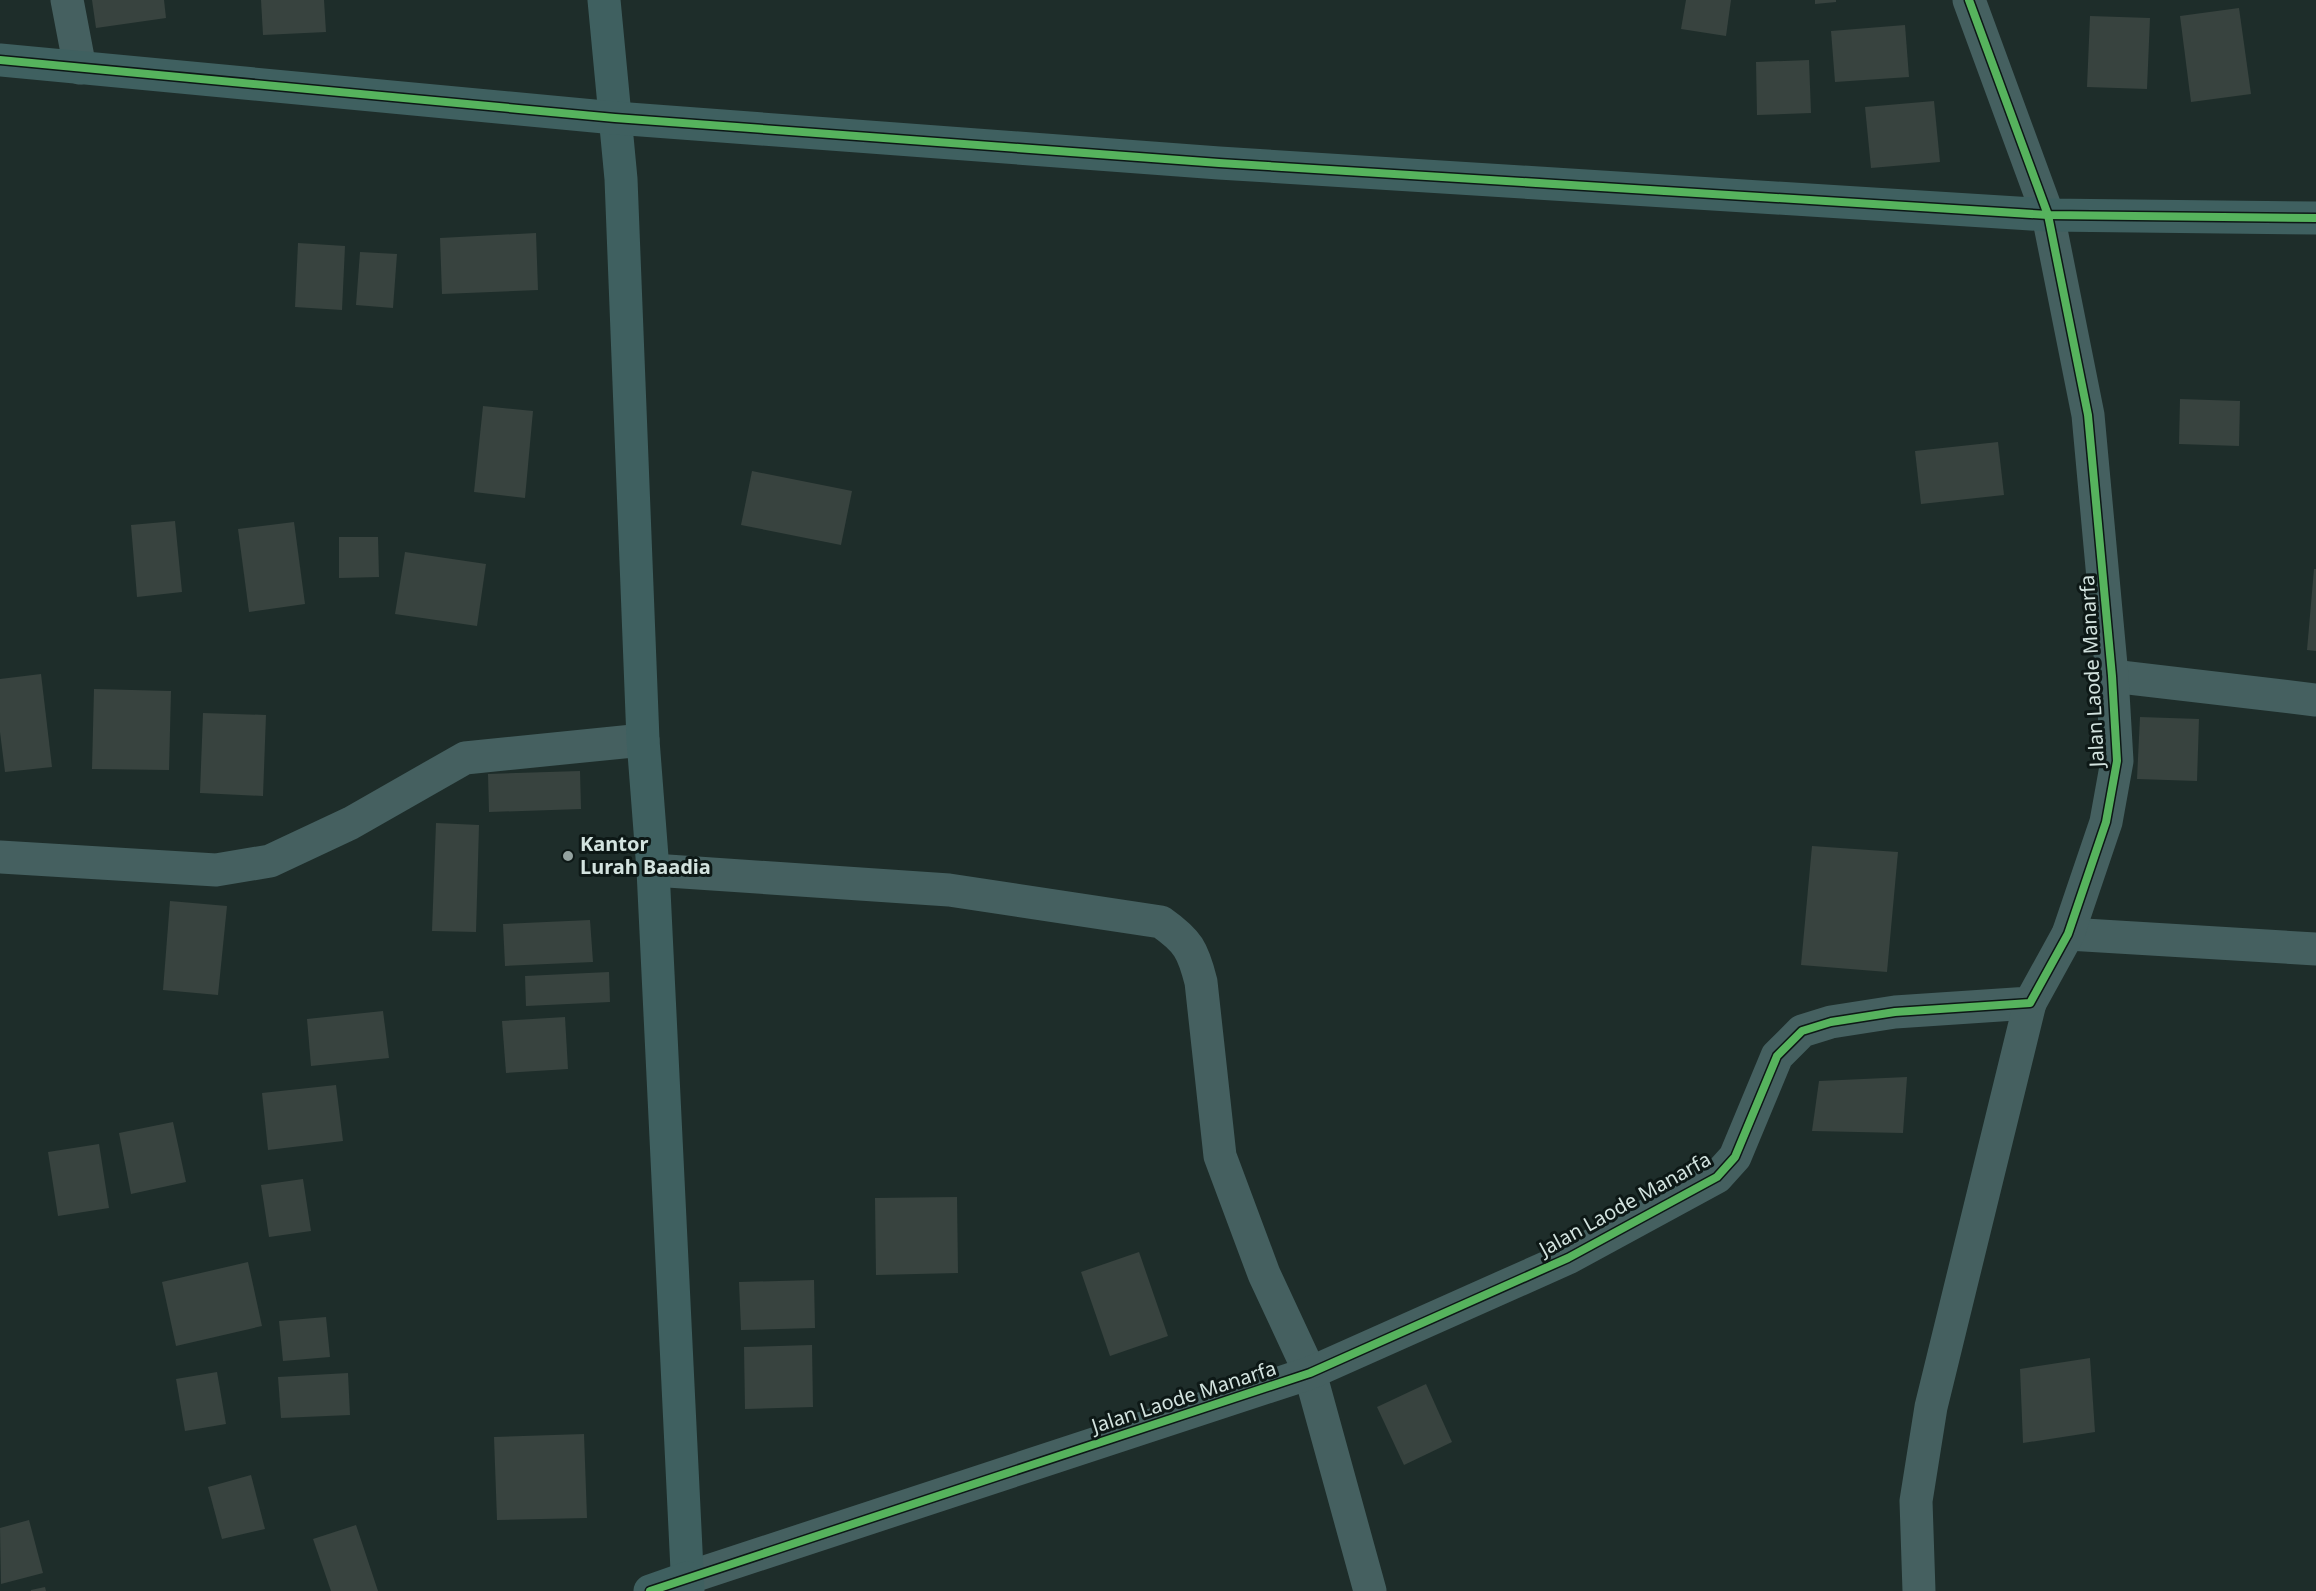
<svg xmlns="http://www.w3.org/2000/svg" width="2316" height="1591" viewBox="0 0 2316 1591" font-family="'Noto Sans',sans-serif">
	<style>
		.building { fill: #38433f }
		.lines { fill: none; stroke-linecap: round; stroke-linejoin: round }
		.street { stroke: #456060; stroke-width: 33 }
		.secondary { stroke: #3f6060; stroke-width: 33 }
		.cycleway-casing { stroke: #0d1816; stroke-width: 11 }
		.cycleway { stroke: #56b35d; stroke-width: 8 }
		.poi-dot { fill: #94a3a0; stroke: #0d1816; stroke-width: 2 }
		.labels { text-anchor: middle; stroke-width: 6; stroke-linejoin: round; paint-order: stroke }
		.street-label { font-size: 20px; fill: #d3e3df; stroke: #0d1816 }
		.poi-label { font-size: 20px; font-weight: bold; fill: #d3e3df; stroke: #0d1816; text-anchor: start }
	</style>
	<rect width="100%" height="100%" fill="#1e2d2a"/>
	<g class="building">
		<polygon points="92,0 164,0 166,18 96,28"/>
		<polygon points="261,0 324,0 326,32 263,35"/>
		<polygon points="1686,0 1731,0 1726,36 1681,29"/>
		<polygon points="1815,0 1836,0 1836,2 1815,4"/>
		<polygon points="2239,8 2251,94 2191,102 2180,16"/>
		<polygon points="2090,16 2150,18 2147,89 2087,87"/>
		<polygon points="1905,25 1909,77 1835,82 1831,31"/>
		<polygon points="1809,60 1811,113 1757,115 1756,62"/>
		<polygon points="1934,101 1940,162 1871,168 1865,107"/>
		<polygon points="536,233 538,290 442,294 440,238"/>
		<polygon points="298,243 345,246 342,310 295,307"/>
		<polygon points="360,252 397,254 393,308 356,305"/>
		<polygon points="2180,399 2240,401 2239,446 2179,444"/>
		<polygon points="483,406 533,411 525,498 474,492"/>
		<polygon points="1998,442 2004,495 1921,504 1915,451"/>
		<polygon points="752,471 852,491 841,545 741,525"/>
		<polygon points="175,521 182,592 137,597 131,525"/>
		<polygon points="294,522 305,604 249,612 238,529"/>
		<polygon points="339,537 378,537 379,577 339,578"/>
		<polygon points="405,552 486,564 477,626 395,614"/>
		<polygon points="2314,569 2316,569 2316,651 2307,650"/>
		<polygon points="41,674 52,767 5,772 0,732 0,679"/>
		<polygon points="94,689 171,691 169,770 92,769"/>
		<polygon points="203,713 266,715 263,796 200,793"/>
		<polygon points="2140,717 2199,719 2197,781 2137,779"/>
		<polygon points="580,771 581,809 489,812 488,774"/>
		<polygon points="436,823 479,825 476,932 432,931"/>
		<polygon points="1812,846 1898,852 1887,972 1801,965"/>
		<polygon points="170,901 227,906 218,995 163,990"/>
		<polygon points="590,920 593,962 505,966 503,924"/>
		<polygon points="609,972 610,1002 526,1006 525,976"/>
		<polygon points="383,1011 389,1058 311,1066 307,1019"/>
		<polygon points="565,1017 568,1069 506,1073 502,1021"/>
		<polygon points="1907,1077 1903,1133 1812,1131 1819,1081"/>
		<polygon points="336,1085 343,1141 268,1150 262,1093"/>
		<polygon points="173,1122 186,1182 131,1194 119,1133"/>
		<polygon points="99,1144 109,1208 58,1216 48,1152"/>
		<polygon points="303,1179 311,1231 269,1237 261,1185"/>
		<polygon points="957,1197 958,1273 876,1275 875,1198"/>
		<polygon points="1139,1252 1168,1336 1110,1356 1081,1272"/>
		<polygon points="248,1262 262,1326 176,1346 162,1282"/>
		<polygon points="814,1280 815,1328 741,1330 739,1282"/>
		<polygon points="326,1317 330,1357 283,1361 279,1321"/>
		<polygon points="812,1345 813,1407 745,1409 744,1347"/>
		<polygon points="2090,1358 2095,1432 2023,1443 2020,1369"/>
		<polygon points="217,1372 226,1424 185,1431 176,1379"/>
		<polygon points="348,1373 350,1415 281,1418 278,1377"/>
		<polygon points="1426,1384 1452,1442 1404,1465 1377,1407"/>
		<polygon points="584,1434 587,1518 497,1520 494,1437"/>
		<polygon points="251,1475 265,1529 222,1539 208,1487"/>
		<polygon points="29,1520 43,1573 1,1584 0,1528"/>
		<polygon points="356,1525 378,1591 331,1591 313,1539"/>
		<polygon points="45,1587 46,1591 31,1591 31,1590"/>
	</g>
	<g class="lines">
		<g class="street">
			<polyline points="67,0 80,68"/>
			<polyline points="2112,676 2316,700"/>
			<polyline points="0,857 216,870 270,861 351,823 465,758 643,740"/>
			<path d="M653,870L949,890L1161,922C1188,941 1193,950 1201,982L1220,1156L1264,1274L1310,1373L1370,1591"/>
			<polyline points="2068,934 2316,949"/>
			<polyline points="687,1578 1310,1373 1568,1258 1717,1177 1735,1157 1777,1056 1802,1031 1831,1022 1895,1012 2030,1003 2068,934 2106,822 2117,761 2112,676 2088,415 2048,215 1969,0"/>
			<polyline points="1919,1591 1916,1501 1931,1407 2030,1003"/>
		</g>
		<g class="secondary">
			<polyline points="604,0 621,179 643,740 653,870 688,1591"/>
			<polyline points="0,60 615,118 1219,163 2048,215 2316,218"/>
			<polyline points="650,1591 687,1578"/>
		</g>
		<defs>
			<g id="cycleway">
				<polyline points="0,60 615,118 1219,163 2048,215 2316,218"/>
				<polyline points="650,1591 1310,1373 1568,1258 1717,1177 1735,1157 1777,1056 1802,1031 1831,1022 1895,1012 2030,1003 2068,934 2106,822 2117,761 2112,676 2088,415 2048,215 1969,0"/>
			</g>
		</defs>
		<use href="#cycleway" class="cycleway-casing"/>
		<use href="#cycleway" class="cycleway"/>
	</g>
	<circle class="poi-dot" cx="568" cy="856" r="6"/>
	<g class="labels">
		<g class="street-label">
			<text transform="translate(2092 671) rotate(-93)" y="7">Jalan Laode Manarfa</text>
			<text transform="translate(1625 1204) rotate(-29)" y="7">Jalan Laode Manarfa</text>
			<text transform="translate(1184 1397) rotate(-18)" y="7">Jalan Laode Manarfa</text>
		</g>
		<g class="poi-label">
			<text x="580" y="851">Kantor<tspan x="580" dy="23">Lurah Baadia</tspan></text>
		</g>
	</g>
</svg>
